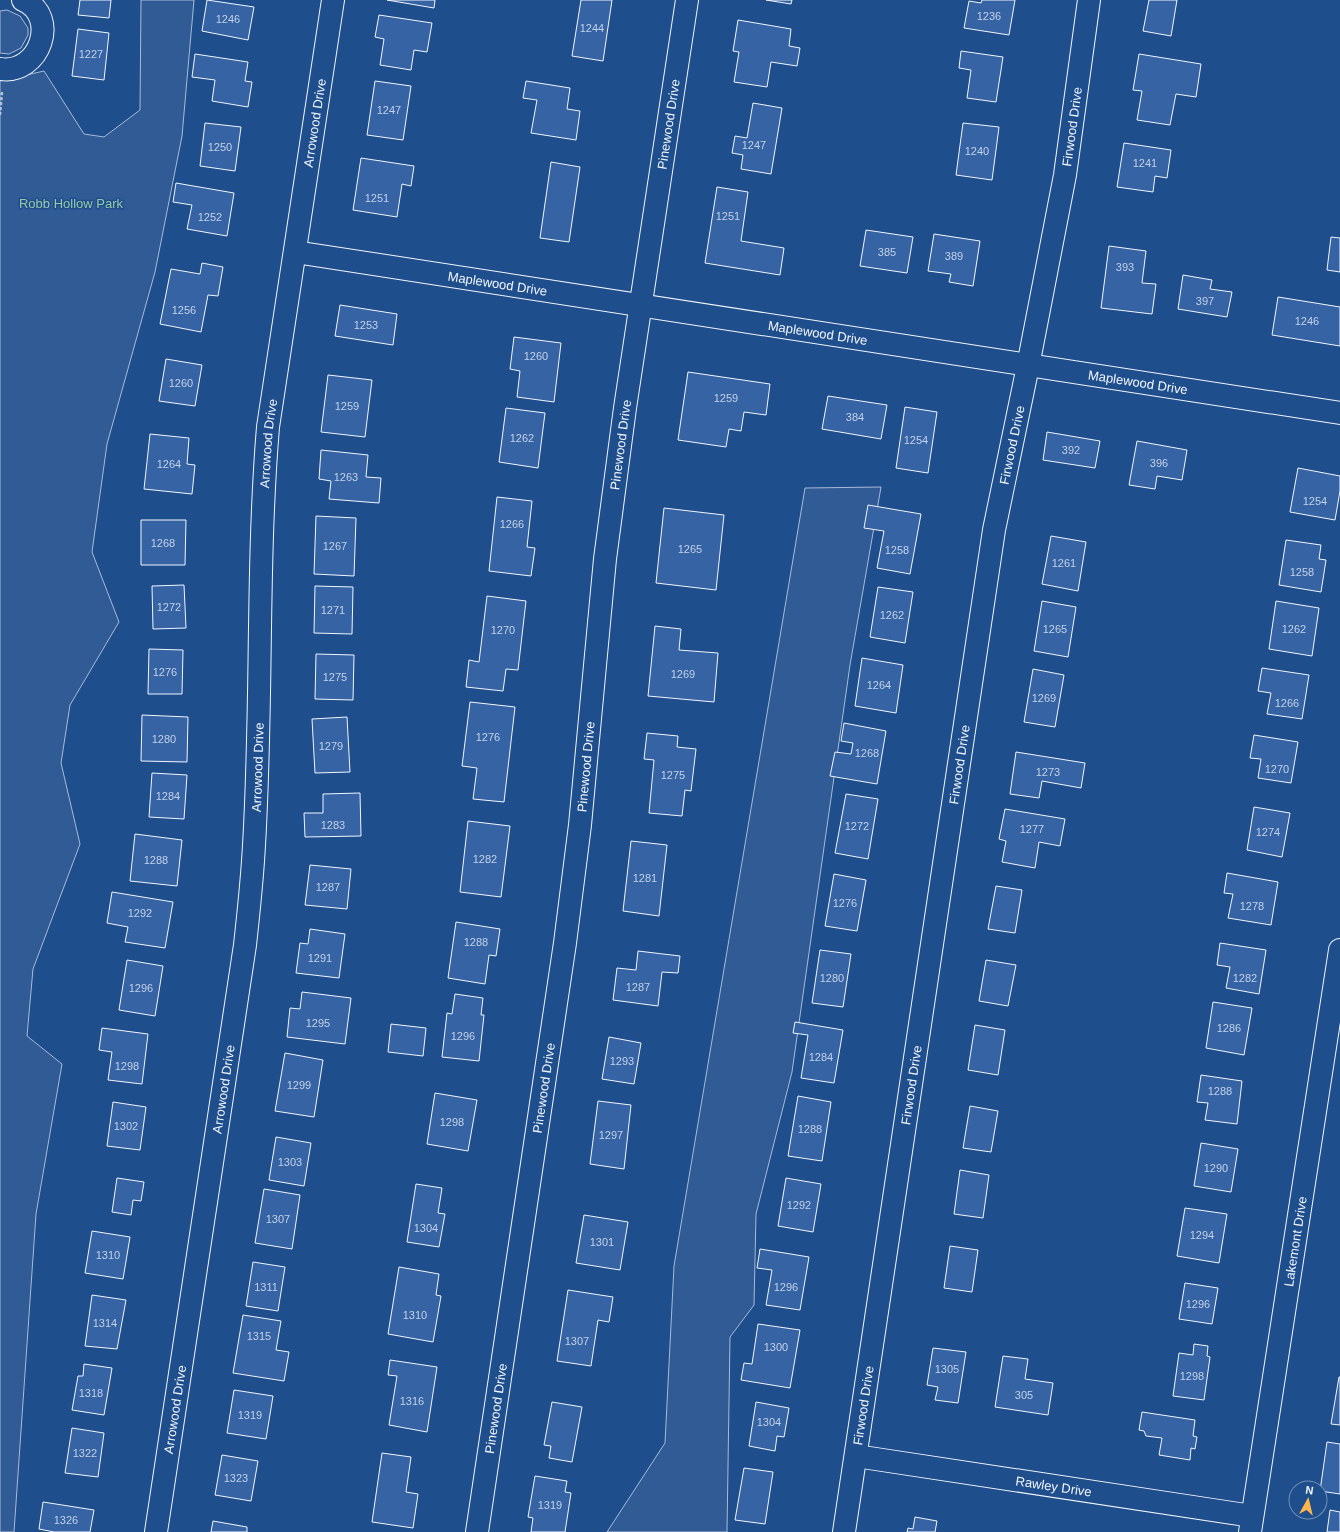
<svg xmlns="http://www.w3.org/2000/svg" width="1340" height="1532" viewBox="0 0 1340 1532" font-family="Arial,sans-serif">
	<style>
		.built { fill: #305b95; stroke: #a8bbd7 }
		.building { fill: #3563a3; stroke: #f2f6ff }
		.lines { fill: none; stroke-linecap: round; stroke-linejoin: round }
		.minor-casing { stroke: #f2f6ff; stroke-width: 24 }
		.path { stroke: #b3c4dc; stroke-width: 2.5; stroke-dasharray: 3 2; stroke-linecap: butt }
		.minor { stroke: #1f4e8c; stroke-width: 22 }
		.labels { text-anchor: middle; stroke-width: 3; stroke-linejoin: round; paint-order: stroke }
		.number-label { font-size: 11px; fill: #c3d1e8 }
		.street-label { font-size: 13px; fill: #f2f6ff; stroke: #1f4e8c }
		.park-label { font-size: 13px; fill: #97c8a6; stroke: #1f4e8c }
	</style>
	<rect width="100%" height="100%" fill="#1f4e8c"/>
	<g class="built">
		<polygon points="141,0 194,0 182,136 155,272 107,444 92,552 119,622 70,705 61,763 80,844 33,969 27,1036 62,1064 36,1214 14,1532 0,1532 0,81 44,71 84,134 104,137 140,110"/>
		<polygon points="7,10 20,16 28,28 28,35 21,48 9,54 0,53 0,11"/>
		<polygon points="881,487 850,665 792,1072 756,1214 754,1305 730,1337 727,1532 607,1532 665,1443 674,1266 805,488"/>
	</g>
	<g class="building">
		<polygon points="80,0 111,0 109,18 78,15"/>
		<polygon points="207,0 254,7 248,40 202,31"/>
		<polygon points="387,0 435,0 434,8"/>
		<polygon points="581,0 612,0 603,61 572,56"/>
		<polygon points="766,0 792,0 791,4"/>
		<polygon points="982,0 1015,0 1009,35 964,28 969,1 981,3"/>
		<polygon points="1149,0 1177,0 1171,36 1143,31"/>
		<polygon points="379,15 432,23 427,52 414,50 411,70 380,65 384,39 375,37"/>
		<polygon points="738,20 791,29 789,46 800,48 797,66 771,62 767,87 734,82 739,52 733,51"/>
		<polygon points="78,29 109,33 104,80 72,76"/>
		<polygon points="961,51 1003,57 996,102 967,98 971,70 959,68"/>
		<polygon points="195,54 248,62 245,81 252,82 248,107 212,101 215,80 192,77"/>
		<polygon points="1139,54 1201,64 1196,97 1176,94 1170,125 1137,120 1142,91 1133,90"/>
		<polygon points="375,81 411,86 403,140 367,135"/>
		<polygon points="526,81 570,88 567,109 580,111 576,140 531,133 537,100 523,98"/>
		<polygon points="753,103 782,108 771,174 741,169 743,155 732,153 735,136 747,138"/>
		<polygon points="205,123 241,127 235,171 200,166"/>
		<polygon points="963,123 999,127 992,180 956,175"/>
		<polygon points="1124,143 1171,150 1167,178 1155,176 1153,192 1117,187"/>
		<polygon points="361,158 414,166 411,186 402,184 397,217 353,210"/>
		<polygon points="551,162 580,167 569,242 540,238"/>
		<polygon points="176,183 234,193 227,236 187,229 192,205 173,202"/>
		<polygon points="717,187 748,192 741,241 784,248 780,275 705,263"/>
		<polygon points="866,230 913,237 907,273 860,266"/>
		<polygon points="934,234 980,241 973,286 949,282 951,274 928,271"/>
		<polygon points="1331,237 1340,238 1340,272 1327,270"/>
		<polygon points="1109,246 1146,251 1142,283 1156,284 1152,314 1101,308"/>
		<polygon points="202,263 223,267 218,296 208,295 201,332 160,324 171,269 200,274"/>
		<polygon points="1183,275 1212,280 1210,289 1232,292 1227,317 1178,309"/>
		<polygon points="1278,297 1340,307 1340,346 1272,335"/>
		<polygon points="340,305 397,314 393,345 335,336"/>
		<polygon points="514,337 561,343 554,402 517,397 520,371 510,369"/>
		<polygon points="166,359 202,365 195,406 159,401"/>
		<polygon points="688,372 770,384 766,415 744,412 741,431 729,429 726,447 678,440"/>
		<polygon points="328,375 372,380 365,437 321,432"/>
		<polygon points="828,396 887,405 881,439 822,429"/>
		<polygon points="905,407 937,412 928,473 896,468"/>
		<polygon points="506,408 545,413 538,468 499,462"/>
		<polygon points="1047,432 1100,441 1095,468 1043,460"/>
		<polygon points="150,434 189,438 187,464 195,465 192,494 144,489"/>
		<polygon points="1137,441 1187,450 1182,480 1157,476 1155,489 1129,485"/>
		<polygon points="321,450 368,455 366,477 381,478 379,503 329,499 331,481 319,479"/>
		<polygon points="1298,468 1340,476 1340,491 1335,520 1290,512"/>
		<polygon points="497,497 532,501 527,547 535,548 531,576 489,571"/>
		<polygon points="868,505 921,514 910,574 877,568 884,531 864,528"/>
		<polygon points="664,508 724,515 716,590 656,583"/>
		<polygon points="316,516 356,518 354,576 314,574"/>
		<polygon points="141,520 186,520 185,565 141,565"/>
		<polygon points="1051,536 1086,542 1078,591 1042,584"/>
		<polygon points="1286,540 1321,545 1319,559 1326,560 1321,592 1279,585"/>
		<polygon points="184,585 186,628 153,629 152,586"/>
		<polygon points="315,586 353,587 352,634 314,633"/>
		<polygon points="878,587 913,592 905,643 870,637"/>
		<polygon points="487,596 526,601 518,670 506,669 503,691 466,687 469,660 479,662"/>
		<polygon points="1042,601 1076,607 1068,657 1034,651"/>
		<polygon points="1276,601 1319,608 1312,656 1269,649"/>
		<polygon points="655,626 681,629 679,650 718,653 714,702 648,696"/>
		<polygon points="149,649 183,650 182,694 148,694"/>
		<polygon points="316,654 354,655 353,700 315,699"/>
		<polygon points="862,658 903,665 896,713 855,706"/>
		<polygon points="1262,668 1309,675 1302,719 1267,714 1271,693 1258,691"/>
		<polygon points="1033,669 1064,675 1055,727 1024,722"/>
		<polygon points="470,702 515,707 504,802 473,799 477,768 462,766"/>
		<polygon points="142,715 188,717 187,762 141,761"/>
		<polygon points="347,717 350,772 315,773 312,719"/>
		<polygon points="844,723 886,731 877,784 830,776 835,752 851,754 853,743 841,741"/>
		<polygon points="647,733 678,736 677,747 696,749 691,791 685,790 682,816 649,813 654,760 644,759"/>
		<polygon points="1254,735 1298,742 1291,783 1258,778 1261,759 1250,758"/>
		<polygon points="1016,752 1085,763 1081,788 1042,781 1039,798 1010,794"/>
		<polygon points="152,773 187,775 184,819 149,817"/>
		<polygon points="360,793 361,836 305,837 304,813 323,813 323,794"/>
		<polygon points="846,794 878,799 868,859 835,853"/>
		<polygon points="1254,807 1290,813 1282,857 1247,850"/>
		<polygon points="1005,809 1065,819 1060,846 1039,842 1035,868 1002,862 1006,841 999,839"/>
		<polygon points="468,821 510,826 501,897 460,892"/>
		<polygon points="135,834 182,840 177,886 130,881"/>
		<polygon points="631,841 667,845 659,916 623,911"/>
		<polygon points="310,865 351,869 347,909 305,905"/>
		<polygon points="1227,873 1278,882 1271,925 1228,918 1233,894 1224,893"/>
		<polygon points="834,874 866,880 857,931 825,926"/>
		<polygon points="996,886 1022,890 1015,933 988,929"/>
		<polygon points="112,892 173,902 165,948 125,942 128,927 107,923"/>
		<polygon points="456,922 500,929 496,956 489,955 485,984 448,978"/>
		<polygon points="310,929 345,934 339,978 296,973 300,943 308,944"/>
		<polygon points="1220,943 1266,950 1259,994 1226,988 1230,967 1217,965"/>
		<polygon points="820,950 851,954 843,1007 812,1003"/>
		<polygon points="638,951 680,956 678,973 662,972 658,1006 613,1000 617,968 636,970"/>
		<polygon points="127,960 163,966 155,1016 119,1010"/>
		<polygon points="986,960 1016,965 1008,1006 979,1001"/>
		<polygon points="302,992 351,998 345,1044 287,1037 290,1008 300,1009"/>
		<polygon points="455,994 483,998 481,1015 484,1015 479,1061 442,1057 447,1013 452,1014"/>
		<polygon points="1213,1002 1252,1008 1244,1055 1206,1048"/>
		<polygon points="795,1022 843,1030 834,1083 801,1078 808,1035 793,1033"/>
		<polygon points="391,1024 426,1028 423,1056 388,1052"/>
		<polygon points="975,1025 1005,1030 998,1075 968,1070"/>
		<polygon points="102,1028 148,1034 142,1084 108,1080 112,1052 99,1050"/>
		<polygon points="609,1037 641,1043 634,1084 602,1079"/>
		<polygon points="285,1053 323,1060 314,1117 275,1111"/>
		<polygon points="1201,1075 1242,1081 1237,1124 1205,1120 1208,1103 1197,1102"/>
		<polygon points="435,1093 477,1100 468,1151 427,1144"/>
		<polygon points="798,1096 831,1102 822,1161 788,1156"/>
		<polygon points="598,1101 631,1105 624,1169 590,1164"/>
		<polygon points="113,1102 146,1107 140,1150 107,1146"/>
		<polygon points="970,1106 998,1111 991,1152 963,1148"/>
		<polygon points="276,1137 311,1143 304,1186 269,1180"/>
		<polygon points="1201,1143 1238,1149 1231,1192 1194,1186"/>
		<polygon points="960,1170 989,1175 983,1218 954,1214"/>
		<polygon points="117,1178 144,1182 141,1201 133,1200 131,1215 112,1212"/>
		<polygon points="786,1178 821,1184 813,1232 778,1226"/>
		<polygon points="416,1184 442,1188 438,1213 445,1214 439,1247 407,1242"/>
		<polygon points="264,1189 300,1195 292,1249 255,1243"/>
		<polygon points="1185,1208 1227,1214 1219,1263 1177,1256"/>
		<polygon points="584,1215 628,1222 620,1270 576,1263"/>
		<polygon points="92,1231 130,1237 123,1279 85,1273"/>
		<polygon points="950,1246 978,1250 972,1292 944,1288"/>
		<polygon points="760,1249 809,1257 800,1310 766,1305 772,1270 757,1268"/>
		<polygon points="253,1262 285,1267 278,1311 246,1306"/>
		<polygon points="399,1267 439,1274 436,1295 441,1296 433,1342 388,1334"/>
		<polygon points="1185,1283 1218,1288 1212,1324 1179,1319"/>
		<polygon points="568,1290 613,1297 609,1322 598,1320 591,1366 557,1361"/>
		<polygon points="92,1295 126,1300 117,1349 85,1346"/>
		<polygon points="243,1315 281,1321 276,1350 289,1352 284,1381 233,1373"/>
		<polygon points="758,1324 800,1330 790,1388 741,1380 744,1363 752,1364"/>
		<polygon points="1194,1344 1208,1346 1207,1356 1210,1357 1204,1400 1173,1396 1179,1353 1193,1355"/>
		<polygon points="933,1348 966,1352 958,1403 935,1400 938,1387 927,1385"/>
		<polygon points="1003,1356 1028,1359 1025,1379 1053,1383 1048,1415 995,1407"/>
		<polygon points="390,1360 437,1367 427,1432 389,1425 397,1376 388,1375"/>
		<polygon points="84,1364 112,1368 104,1415 72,1410 78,1376 83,1376"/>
		<polygon points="1339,1377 1340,1377 1340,1425 1331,1424"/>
		<polygon points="234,1390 273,1396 266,1439 227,1433"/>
		<polygon points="552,1402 582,1407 572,1462 549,1458 551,1446 544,1445"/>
		<polygon points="756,1402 789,1408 784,1437 777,1436 775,1451 749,1446"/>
		<polygon points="1142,1412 1195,1420 1193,1436 1197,1437 1195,1449 1191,1448 1190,1460 1159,1455 1162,1438 1146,1436 1144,1431 1139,1430"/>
		<polygon points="72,1428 104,1433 98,1477 65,1473"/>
		<polygon points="1327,1442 1340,1444 1340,1494 1320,1491"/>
		<polygon points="382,1453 411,1457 406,1492 418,1494 413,1528 372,1522"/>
		<polygon points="222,1455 258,1461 251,1501 215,1495"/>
		<polygon points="744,1468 773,1472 765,1524 735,1520"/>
		<polygon points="535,1476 567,1481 565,1492 571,1493 565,1532 531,1532 533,1518 528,1517"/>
		<polygon points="43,1502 94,1510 90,1532 54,1532 39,1529"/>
		<polygon points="1330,1510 1340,1512 1340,1532 1327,1532"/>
		<polygon points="915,1517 937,1521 935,1532 907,1532 908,1528 913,1529"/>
		<polygon points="213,1521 247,1527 247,1532 211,1532"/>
	</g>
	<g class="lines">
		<defs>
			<g id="minor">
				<path d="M0,69C40,75 60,16 23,0"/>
				<path id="s1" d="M295,252L1340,413"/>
				<path id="s2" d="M856,1456L1252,1516"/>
				<path id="s3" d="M156,1532L245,945C248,918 251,889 253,861C263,717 256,571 268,427L333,0"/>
				<path id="s4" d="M477,1532L565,943L580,825L605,559L625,408L687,0"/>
				<path id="s5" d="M844,1532L994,530L1028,366L1065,175L1089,0"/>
				<path id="s6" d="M1250,1532L1340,950"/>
			</g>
		</defs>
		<use href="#minor" class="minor-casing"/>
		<polyline class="path" points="0,115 2,92"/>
		<use href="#minor" class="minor"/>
	</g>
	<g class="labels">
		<g class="number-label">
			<text x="989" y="20">1236</text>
			<text x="228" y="23">1246</text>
			<text x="592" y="32">1244</text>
			<text x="91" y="58">1227</text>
			<text x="389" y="114">1247</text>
			<text x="754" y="149">1247</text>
			<text x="220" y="151">1250</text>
			<text x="977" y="155">1240</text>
			<text x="1145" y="167">1241</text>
			<text x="377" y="202">1251</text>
			<text x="728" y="220">1251</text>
			<text x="210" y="221">1252</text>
			<text x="887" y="256">385</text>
			<text x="954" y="260">389</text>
			<text x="1125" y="271">393</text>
			<text x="1205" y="305">397</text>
			<text x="184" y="314">1256</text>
			<text x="1307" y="325">1246</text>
			<text x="366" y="329">1253</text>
			<text x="536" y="360">1260</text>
			<text x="181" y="387">1260</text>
			<text x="726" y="402">1259</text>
			<text x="347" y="410">1259</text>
			<text x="855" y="421">384</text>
			<text x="522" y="442">1262</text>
			<text x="916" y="444">1254</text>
			<text x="1071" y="454">392</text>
			<text x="1159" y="467">396</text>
			<text x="169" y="468">1264</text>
			<text x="346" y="481">1263</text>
			<text x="1315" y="505">1254</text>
			<text x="512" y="528">1266</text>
			<text x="163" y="547">1268</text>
			<text x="335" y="550">1267</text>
			<text x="690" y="553">1265</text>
			<text x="897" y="554">1258</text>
			<text x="1064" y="567">1261</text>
			<text x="1302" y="576">1258</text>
			<text x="169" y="611">1272</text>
			<text x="333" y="614">1271</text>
			<text x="892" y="619">1262</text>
			<text x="1055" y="633">1265</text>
			<text x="1294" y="633">1262</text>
			<text x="503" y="634">1270</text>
			<text x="165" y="676">1276</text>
			<text x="683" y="678">1269</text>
			<text x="335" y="681">1275</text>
			<text x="879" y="689">1264</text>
			<text x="1044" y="702">1269</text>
			<text x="1287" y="707">1266</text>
			<text x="488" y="741">1276</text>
			<text x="164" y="743">1280</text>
			<text x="331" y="750">1279</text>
			<text x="867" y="757">1268</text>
			<text x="1277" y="773">1270</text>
			<text x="1048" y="776">1273</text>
			<text x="673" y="779">1275</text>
			<text x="168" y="800">1284</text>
			<text x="333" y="829">1283</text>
			<text x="857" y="830">1272</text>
			<text x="1032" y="833">1277</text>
			<text x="1268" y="836">1274</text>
			<text x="485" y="863">1282</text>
			<text x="156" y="864">1288</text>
			<text x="645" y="882">1281</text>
			<text x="328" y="891">1287</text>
			<text x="845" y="907">1276</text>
			<text x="1252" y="910">1278</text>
			<text x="140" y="917">1292</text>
			<text x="476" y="946">1288</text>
			<text x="320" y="962">1291</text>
			<text x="832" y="982">1280</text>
			<text x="1245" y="982">1282</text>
			<text x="638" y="991">1287</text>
			<text x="141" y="992">1296</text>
			<text x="318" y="1027">1295</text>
			<text x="1229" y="1032">1286</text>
			<text x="463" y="1040">1296</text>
			<text x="821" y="1061">1284</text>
			<text x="622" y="1065">1293</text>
			<text x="127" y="1070">1298</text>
			<text x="299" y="1089">1299</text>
			<text x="1220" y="1095">1288</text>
			<text x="452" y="1126">1298</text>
			<text x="126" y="1130">1302</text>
			<text x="810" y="1133">1288</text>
			<text x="611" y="1139">1297</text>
			<text x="290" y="1166">1303</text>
			<text x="1216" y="1172">1290</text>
			<text x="799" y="1209">1292</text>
			<text x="278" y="1223">1307</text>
			<text x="426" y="1232">1304</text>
			<text x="1202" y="1239">1294</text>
			<text x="602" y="1246">1301</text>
			<text x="108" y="1259">1310</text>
			<text x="266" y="1291">1311</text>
			<text x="786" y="1291">1296</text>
			<text x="1198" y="1308">1296</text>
			<text x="415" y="1319">1310</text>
			<text x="105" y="1327">1314</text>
			<text x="259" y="1340">1315</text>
			<text x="577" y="1345">1307</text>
			<text x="776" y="1351">1300</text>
			<text x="947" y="1373">1305</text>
			<text x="1192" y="1380">1298</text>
			<text x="91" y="1397">1318</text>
			<text x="1024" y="1399">305</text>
			<text x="412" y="1405">1316</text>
			<text x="250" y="1419">1319</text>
			<text x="769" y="1426">1304</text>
			<text x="85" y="1457">1322</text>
			<text x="236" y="1482">1323</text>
			<text x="550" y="1509">1319</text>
			<text x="66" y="1524">1326</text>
		</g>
		<g class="street-label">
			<text dy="5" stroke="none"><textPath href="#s3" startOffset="1420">Arrowood Drive</textPath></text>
			<text dy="5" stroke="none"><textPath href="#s4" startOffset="1421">Pinewood Drive</textPath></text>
			<text dy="5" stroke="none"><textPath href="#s5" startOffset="1424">Firwood Drive</textPath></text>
			<text dy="5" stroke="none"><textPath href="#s1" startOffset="205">Maplewood Drive</textPath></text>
			<text dy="5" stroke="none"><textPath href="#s1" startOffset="529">Maplewood Drive</textPath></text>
			<text dy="5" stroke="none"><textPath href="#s1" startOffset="853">Maplewood Drive</textPath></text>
			<text dy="5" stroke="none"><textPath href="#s3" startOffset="1096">Arrowood Drive</textPath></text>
			<text dy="5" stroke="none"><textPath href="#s4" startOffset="1097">Pinewood Drive</textPath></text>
			<text dy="5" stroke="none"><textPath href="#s5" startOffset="1100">Firwood Drive</textPath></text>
			<text dy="5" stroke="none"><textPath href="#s5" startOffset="776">Firwood Drive</textPath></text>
			<text dy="5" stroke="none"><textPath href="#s4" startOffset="773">Pinewood Drive</textPath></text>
			<text dy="5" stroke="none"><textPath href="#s3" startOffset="772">Arrowood Drive</textPath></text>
			<text dy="5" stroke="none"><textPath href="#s5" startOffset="452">Firwood Drive</textPath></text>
			<text dy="5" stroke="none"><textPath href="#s4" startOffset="449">Pinewood Drive</textPath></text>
			<text dy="5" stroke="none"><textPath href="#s3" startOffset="448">Arrowood Drive</textPath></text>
			<text dy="5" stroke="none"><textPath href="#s6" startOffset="294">Lakemont Drive</textPath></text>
			<text dy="5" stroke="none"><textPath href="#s5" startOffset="128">Firwood Drive</textPath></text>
			<text dy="5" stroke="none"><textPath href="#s4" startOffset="125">Pinewood Drive</textPath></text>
			<text dy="5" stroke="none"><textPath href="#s3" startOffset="124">Arrowood Drive</textPath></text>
			<text dy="5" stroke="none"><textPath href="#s2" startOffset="200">Rawley Drive</textPath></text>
		</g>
		<g class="park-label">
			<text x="71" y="208">Robb Hollow Park</text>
		</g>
	</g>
	<g transform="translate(1308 1500) rotate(8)"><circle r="19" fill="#1f4e8c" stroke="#7391ba"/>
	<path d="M0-3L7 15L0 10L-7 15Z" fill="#ffb74d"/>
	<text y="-6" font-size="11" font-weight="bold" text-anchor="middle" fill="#f2f6ff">N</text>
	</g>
</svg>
